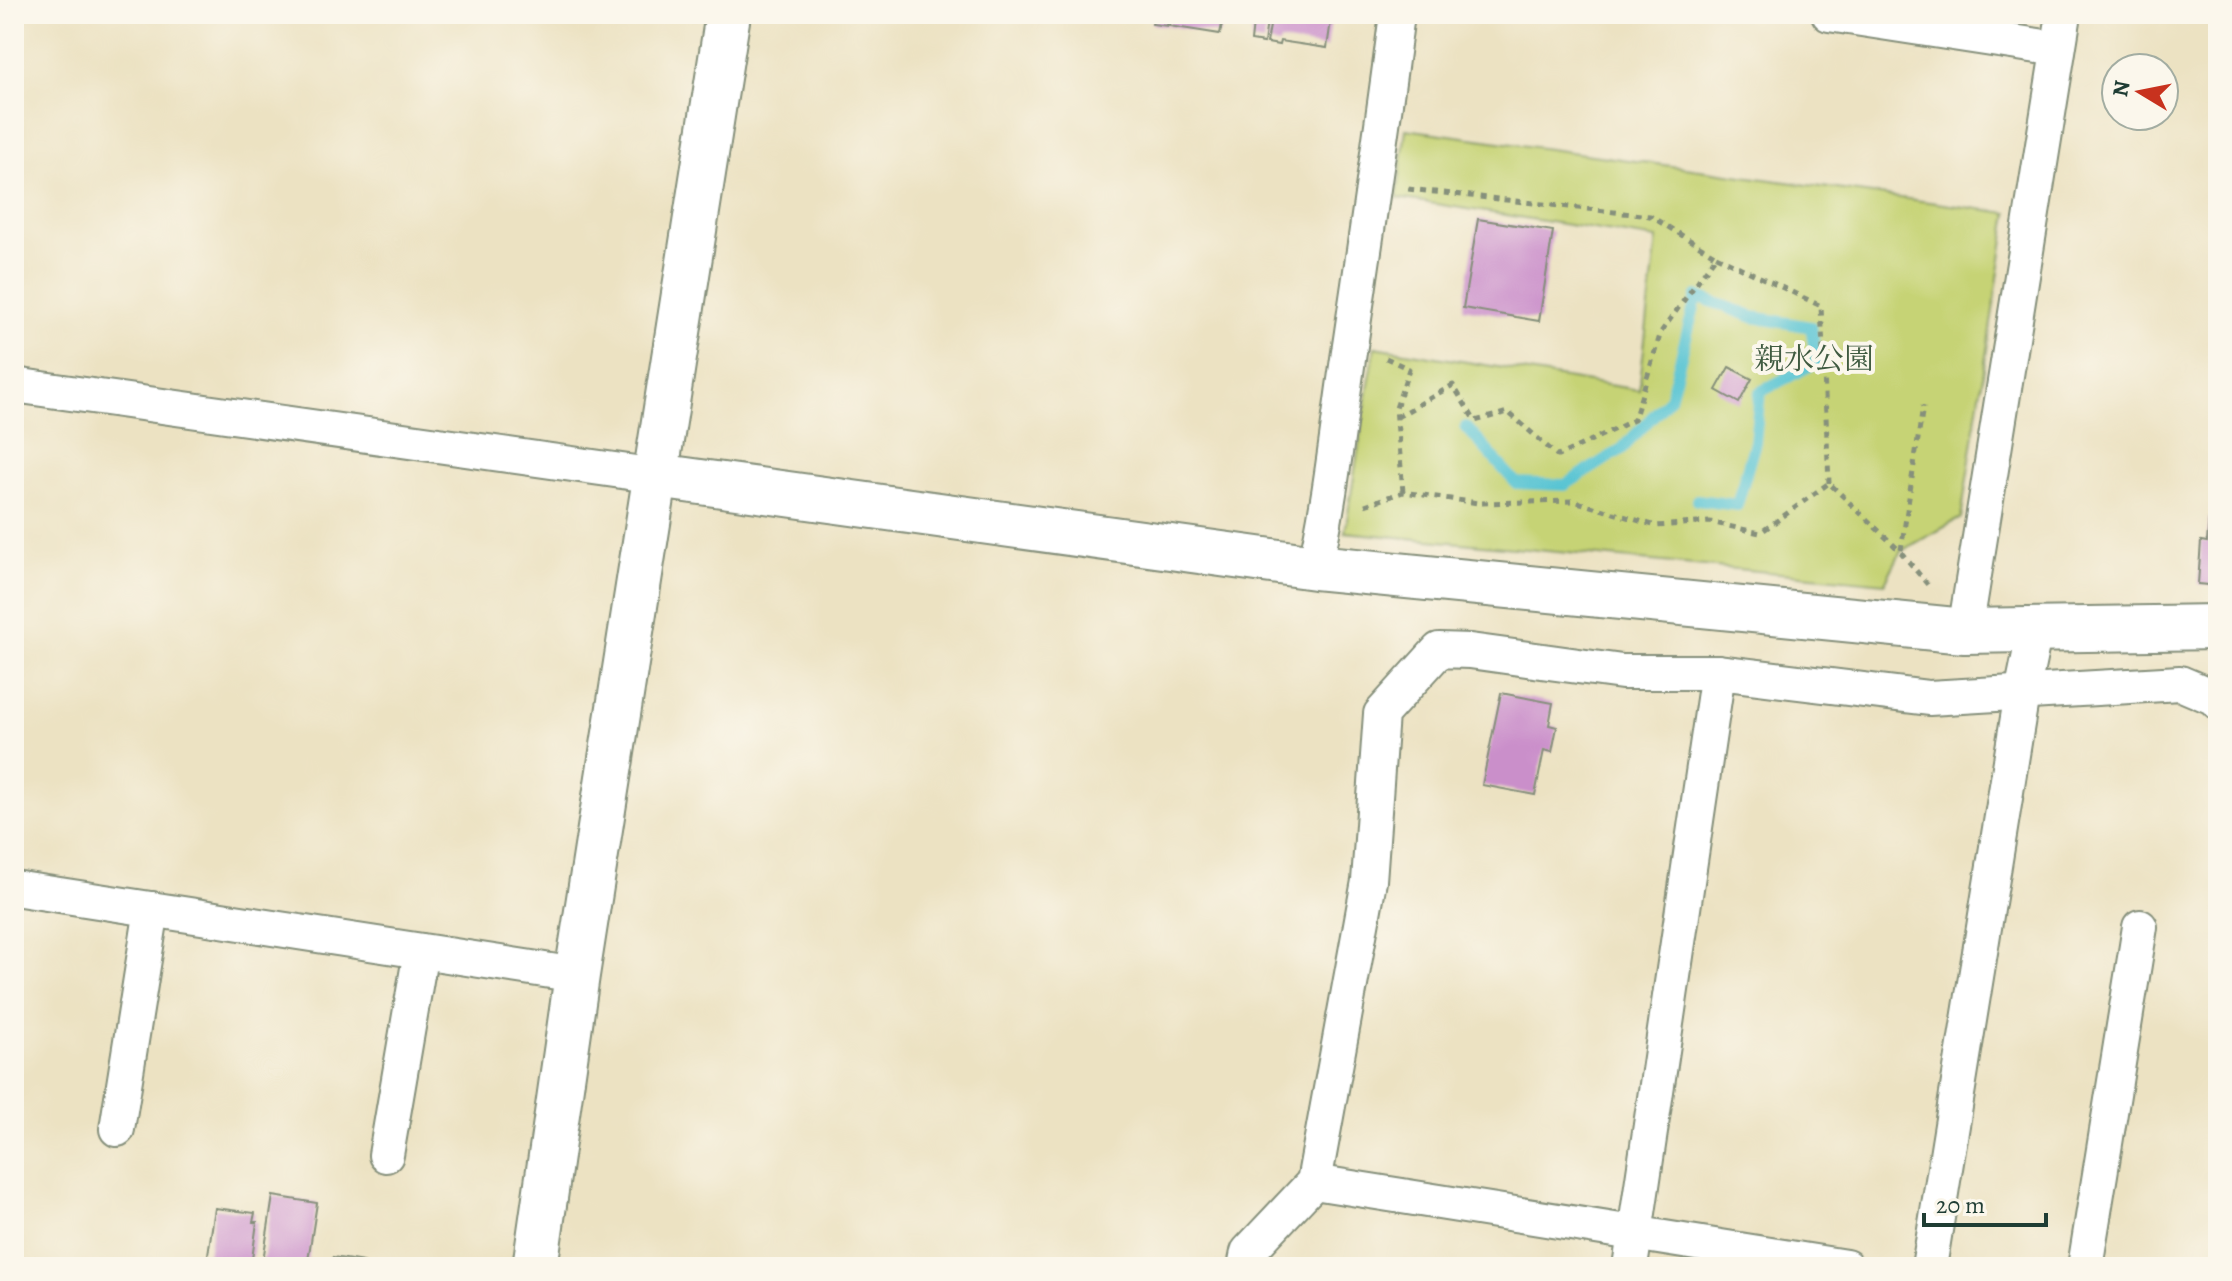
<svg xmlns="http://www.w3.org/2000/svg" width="2232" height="1281" viewBox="0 0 2232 1281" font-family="Alegreya,'Noto Serif JP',serif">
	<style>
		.green { fill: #c6d375; stroke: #728854; stroke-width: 2 }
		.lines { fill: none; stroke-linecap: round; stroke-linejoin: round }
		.stream { stroke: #59c4d3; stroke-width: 12 }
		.building { fill: #ca8fca }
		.street-casing { stroke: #86907b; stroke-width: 38 }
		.secondary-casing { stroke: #86907b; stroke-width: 48 }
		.path { stroke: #86907b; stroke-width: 5; stroke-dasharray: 6 6; stroke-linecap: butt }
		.street { stroke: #fff; stroke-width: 34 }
		.secondary { stroke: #fff; stroke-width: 44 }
		.labels { text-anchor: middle; stroke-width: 8; stroke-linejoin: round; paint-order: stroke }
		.park-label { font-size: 30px; fill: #405b41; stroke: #fbf7ec }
	</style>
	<rect width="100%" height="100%" fill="#fbf7ec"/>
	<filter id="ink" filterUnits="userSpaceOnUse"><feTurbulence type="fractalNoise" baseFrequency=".0125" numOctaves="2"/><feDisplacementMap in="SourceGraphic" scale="16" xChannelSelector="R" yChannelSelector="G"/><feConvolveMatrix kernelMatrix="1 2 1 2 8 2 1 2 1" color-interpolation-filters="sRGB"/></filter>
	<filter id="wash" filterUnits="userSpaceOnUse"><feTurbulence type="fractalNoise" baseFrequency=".006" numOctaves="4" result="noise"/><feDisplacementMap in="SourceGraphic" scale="32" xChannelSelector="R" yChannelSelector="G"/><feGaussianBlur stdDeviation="1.8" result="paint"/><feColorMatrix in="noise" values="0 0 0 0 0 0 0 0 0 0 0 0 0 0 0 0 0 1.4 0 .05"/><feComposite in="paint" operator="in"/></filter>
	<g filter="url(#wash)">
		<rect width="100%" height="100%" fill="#ece2c2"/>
		<polygon class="green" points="1406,129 2008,213 1961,518 1901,551 1885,583 1345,532 1375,347 1639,390 1657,239 1397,198"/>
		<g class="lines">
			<polyline class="stream" points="1466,427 1516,483 1565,485 1622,449 1670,398 1697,296 1753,317 1811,327 1817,362 1760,392 1755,442 1737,505 1697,500"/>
		</g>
		<g id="blocks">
			<g class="building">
				<polygon points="1171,14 1224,14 1220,34 1169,26"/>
				<polygon points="1259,14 1268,14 1264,43 1251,41 1253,23 1257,24"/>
				<polygon points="1272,14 1332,14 1327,48 1280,41 1279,45 1267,43"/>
				<polygon points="1154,17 1168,20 1167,26 1152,24"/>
				<polygon points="1478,219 1553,231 1539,321 1463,308"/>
				<polygon points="1729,367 1752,379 1739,403 1716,390"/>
				<polygon points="2215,512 2218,512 2218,586 2198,584 2201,541 2207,542 2209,518 2214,518"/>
				<polygon points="1501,693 1553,703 1549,725 1557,727 1552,752 1544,750 1535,795 1482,785"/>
				<polygon points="273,1196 317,1203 307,1267 262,1267"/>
				<polygon points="215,1208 255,1213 253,1222 257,1222 251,1267 207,1261"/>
				<polygon points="333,1257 364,1262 363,1267 331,1267"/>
			</g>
		</g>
	</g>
	<g filter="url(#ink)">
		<use href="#blocks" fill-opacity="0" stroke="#86907b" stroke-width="2"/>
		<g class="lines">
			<defs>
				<g id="street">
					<polyline points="1829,14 2058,49"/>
					<polyline points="14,385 657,476"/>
					<path d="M1315,567C1332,492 1339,416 1351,339C1367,231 1383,123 1397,14"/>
					<polyline points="1965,631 2064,14"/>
					<polyline points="14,888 577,975"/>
					<polyline points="117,1129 152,909"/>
					<polyline points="386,1155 421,951"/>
					<polyline points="1314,1182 1846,1267"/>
					<polyline points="1245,1267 1248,1252 1314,1182 1369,881 1381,714 1439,650 1470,651 1622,672 1718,672"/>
					<polyline points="1630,1267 1718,672 1929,698 2180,683 2213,697 2218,702"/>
					<polyline points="1929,1267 2022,693 2035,630"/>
					<polyline points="2085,1267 2140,927"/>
				</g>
				<g id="secondary">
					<polyline points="657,476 1315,567 1965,631 2218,627"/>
					<polyline points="535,1267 577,975 728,14"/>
				</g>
			</defs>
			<use href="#street" class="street-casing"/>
			<use href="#secondary" class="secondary-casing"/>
			<g class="path">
				<polyline points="1716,256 1821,306 1829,483"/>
				<polyline points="1386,358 1409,369 1396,408 1403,492"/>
				<polyline points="1397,417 1453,385 1475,421 1508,412 1558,456 1634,420 1661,332 1716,256 1650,216 1408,189"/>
				<polyline points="1365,505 1403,492 1478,503 1574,501 1656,526 1710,522 1760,533 1829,483 1900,551 1928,585"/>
				<polyline points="1901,550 1923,406"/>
			</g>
			<use href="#street" class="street"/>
			<use href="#secondary" class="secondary"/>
		</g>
	</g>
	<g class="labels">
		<g class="park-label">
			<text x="1814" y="369">親水公園</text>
		</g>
	</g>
	<rect width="2232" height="1281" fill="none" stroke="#fbf7ec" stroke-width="48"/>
	<g transform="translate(2140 92) rotate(280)"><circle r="38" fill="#fbf7ec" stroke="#a3ada2" stroke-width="2"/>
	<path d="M0-6L14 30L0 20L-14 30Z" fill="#c8321e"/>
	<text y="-12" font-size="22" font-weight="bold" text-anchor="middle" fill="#1f3d34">N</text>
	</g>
	<path d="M1924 1213v12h122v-12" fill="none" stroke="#1f3d34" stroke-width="4"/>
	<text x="1936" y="1213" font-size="24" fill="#1f3d34" stroke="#fbf7ec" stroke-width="6" paint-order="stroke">20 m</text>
</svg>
